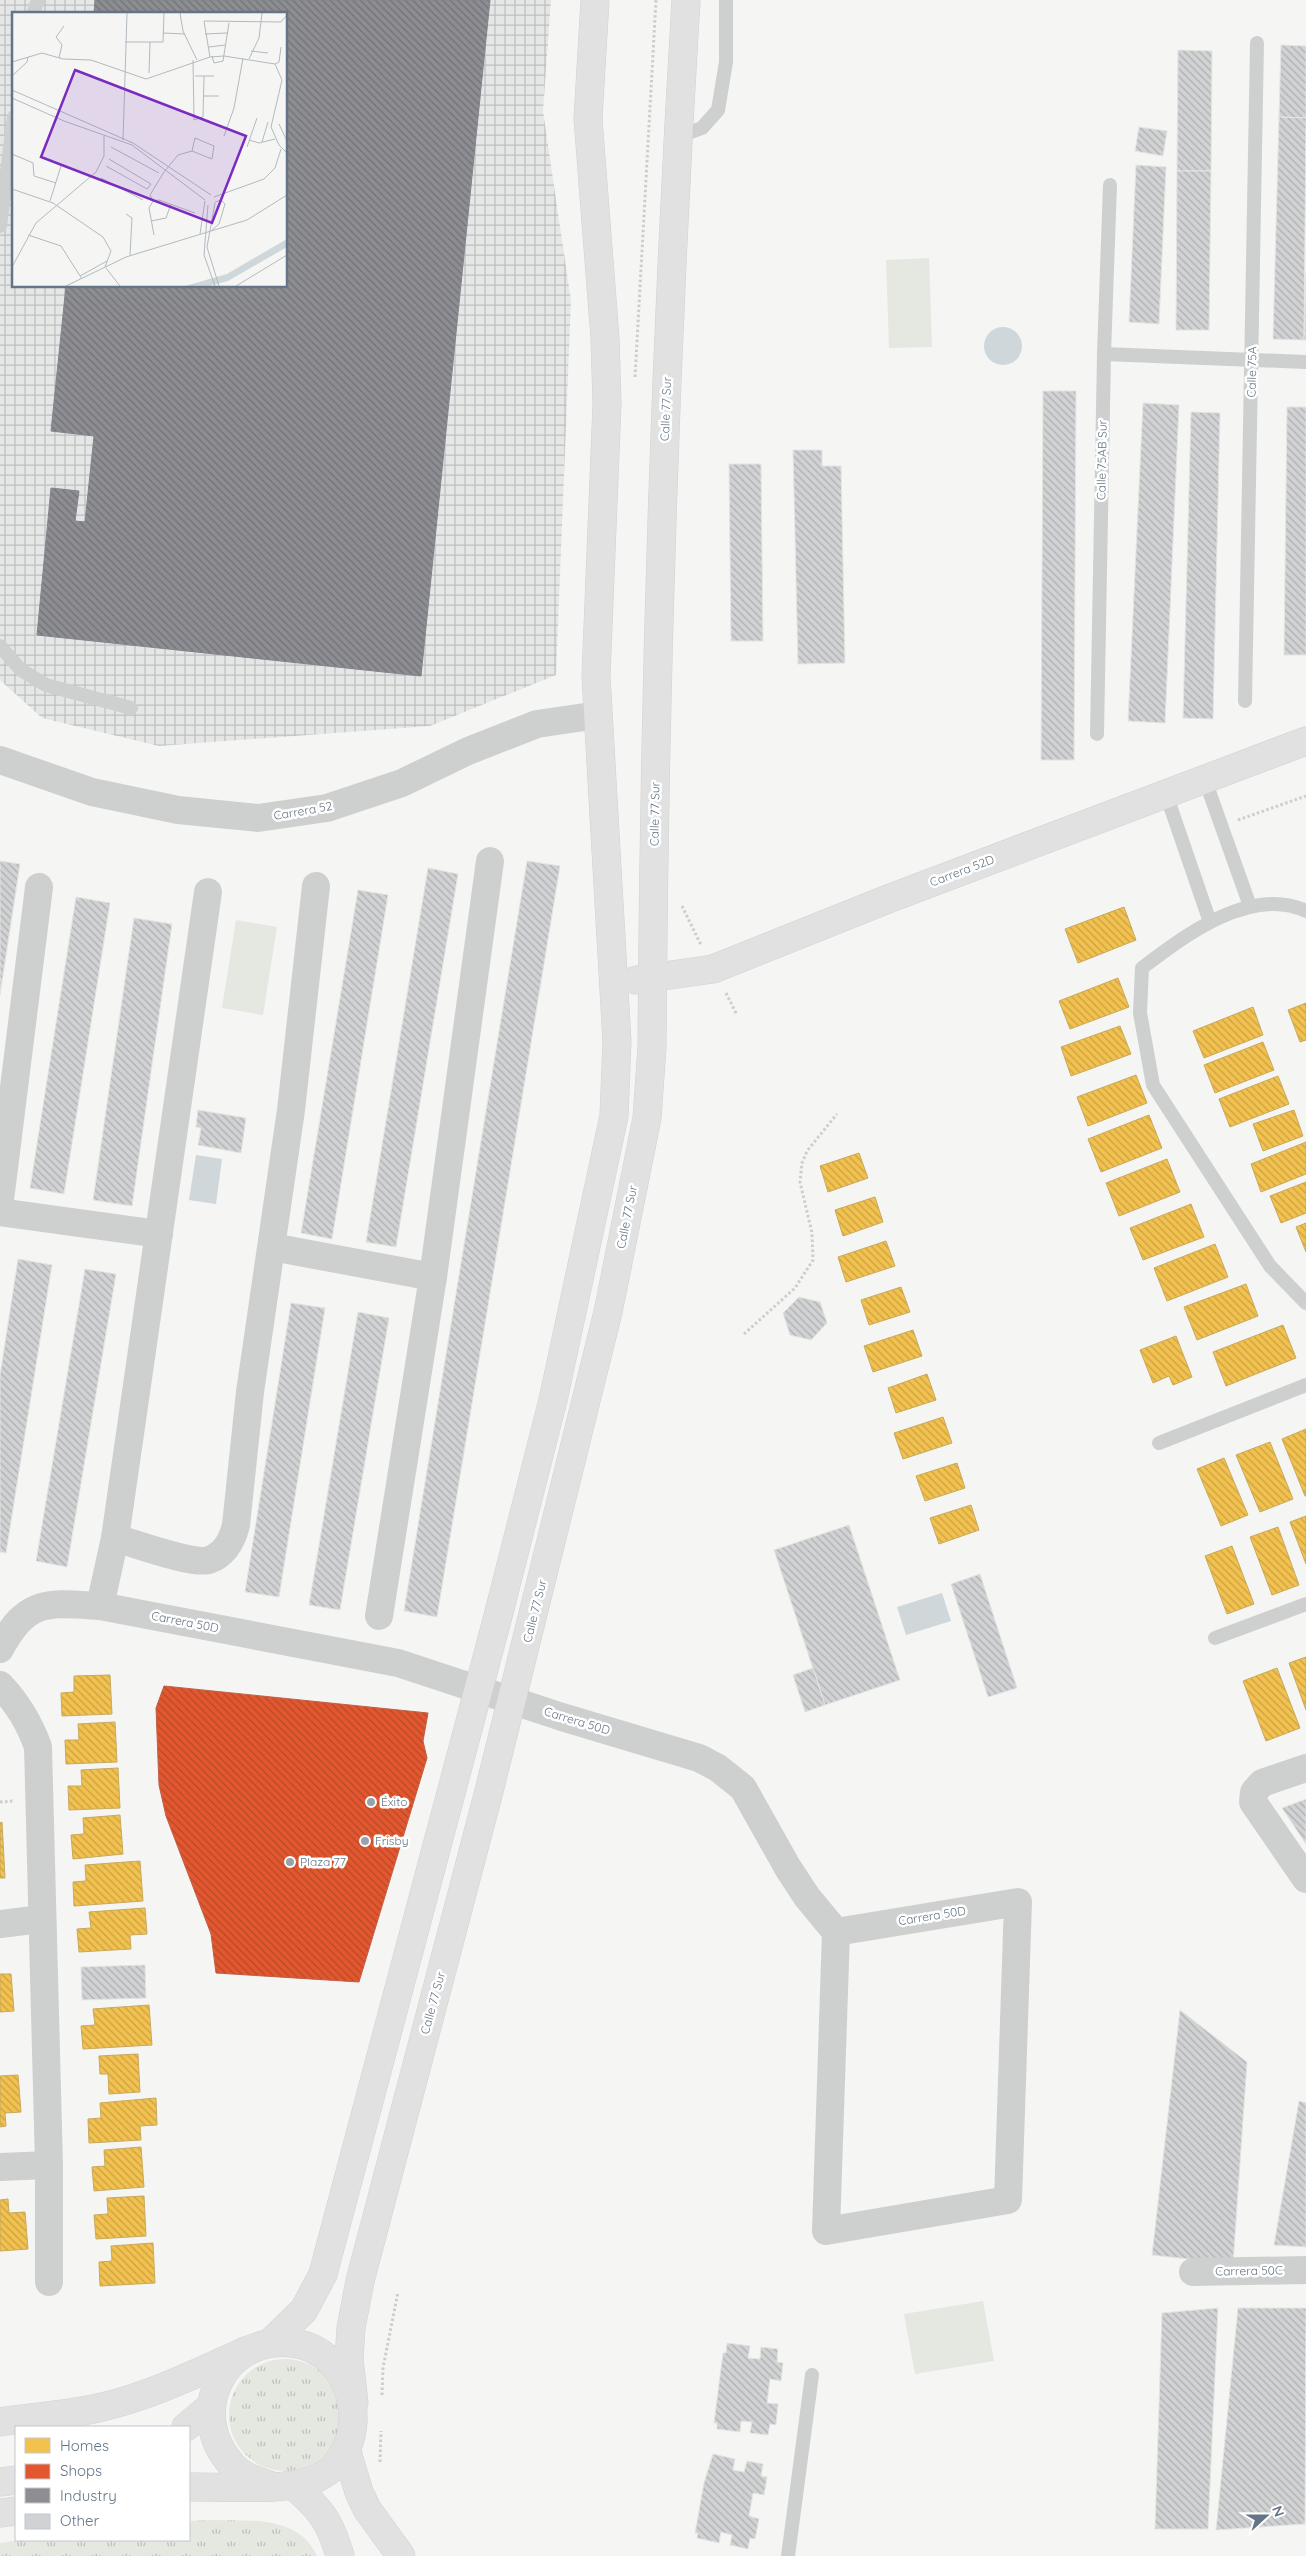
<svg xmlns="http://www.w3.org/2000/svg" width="1306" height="2556" viewBox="0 0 1306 2556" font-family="Quicksand,sans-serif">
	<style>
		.industrial { fill: url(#industrial-grid); fill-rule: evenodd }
		.grass { fill: url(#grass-tufts) }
		.garden { fill: #e4e8e1 }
		.water { fill: #cfd7da }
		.homes { fill: url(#homes-back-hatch); stroke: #c7aa5f }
		.shops { fill: url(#shops-back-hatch); stroke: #bd6048 }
		.industry { fill: url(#industry-back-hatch); stroke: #80868e }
		.building { fill: url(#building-back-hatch); stroke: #e4e4e3 }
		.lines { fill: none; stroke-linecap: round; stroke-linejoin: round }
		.secondary-casing { stroke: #d0d2d3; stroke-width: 29 }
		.highway-casing { stroke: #d2d3d3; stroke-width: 29 }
		.path { stroke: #cccdcd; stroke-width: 3; stroke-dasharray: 2.5 2.5; stroke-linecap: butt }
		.lane { stroke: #ced0d0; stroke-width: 14 }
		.street { stroke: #ced0d0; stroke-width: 28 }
		.secondary { stroke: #e1e1e2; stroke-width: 28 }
		.highway { stroke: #e1e1e2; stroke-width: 28 }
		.poi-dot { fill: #96a2ac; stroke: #fff; stroke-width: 2 }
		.labels { text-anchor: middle; stroke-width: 5; stroke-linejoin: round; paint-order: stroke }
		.street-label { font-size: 12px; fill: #637586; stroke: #fff }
		.poi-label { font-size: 12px; fill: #637586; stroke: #fff; text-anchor: start }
		.inset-road { fill: none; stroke: #b2bac0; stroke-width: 1 }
		.view { fill: #7b2cbf; fill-opacity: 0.15; stroke: #7b2cbf; stroke-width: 2.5 }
		.inset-edge { fill: none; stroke: #637586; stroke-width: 2.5 }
	</style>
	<defs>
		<pattern id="industrial-grid" width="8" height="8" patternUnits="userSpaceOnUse" patternTransform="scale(1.25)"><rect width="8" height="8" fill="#e5e7e6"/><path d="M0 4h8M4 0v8" fill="none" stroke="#bdc0c0"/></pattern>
		<pattern id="grass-tufts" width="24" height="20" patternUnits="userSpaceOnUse" patternTransform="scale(1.25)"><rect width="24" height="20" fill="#e4e8e1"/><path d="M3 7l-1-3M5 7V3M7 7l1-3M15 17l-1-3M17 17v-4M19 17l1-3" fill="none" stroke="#bcc1bc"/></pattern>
		<pattern id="homes-back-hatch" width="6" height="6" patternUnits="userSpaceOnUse" patternTransform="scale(1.25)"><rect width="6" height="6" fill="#f2c14e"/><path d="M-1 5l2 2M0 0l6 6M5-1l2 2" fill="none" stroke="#c8a146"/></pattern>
		<pattern id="shops-back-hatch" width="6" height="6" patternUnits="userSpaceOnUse" patternTransform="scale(1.25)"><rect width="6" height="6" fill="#e4572e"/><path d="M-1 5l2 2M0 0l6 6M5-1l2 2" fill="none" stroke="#b24a2c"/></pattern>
		<pattern id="industry-back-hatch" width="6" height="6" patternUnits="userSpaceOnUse" patternTransform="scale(1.25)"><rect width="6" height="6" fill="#8d8d92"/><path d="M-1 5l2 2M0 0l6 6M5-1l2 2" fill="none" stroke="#717278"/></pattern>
		<pattern id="building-back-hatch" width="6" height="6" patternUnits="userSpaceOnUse" patternTransform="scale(1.25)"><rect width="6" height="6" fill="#d1d2d3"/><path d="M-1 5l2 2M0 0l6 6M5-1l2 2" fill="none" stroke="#adafb1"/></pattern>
	</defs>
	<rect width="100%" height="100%" fill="#f5f5f3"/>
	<path class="industrial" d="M0,0H551L543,111L571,301L556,675L430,726L159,746L42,718L0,680ZM14,14H286V286H14Z"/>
	<g class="grass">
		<circle cx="285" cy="2415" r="56"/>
		<path d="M211,2520C248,2521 299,2515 317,2556H0V2543L21,2540H189V2521Z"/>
	</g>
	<g class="garden">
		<polygon points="929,258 932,347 889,348 886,260"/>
		<polygon points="236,920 277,927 263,1015 222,1008"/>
		<polygon points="983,2301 994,2361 915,2374 904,2314"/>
	</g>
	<g class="water">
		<circle cx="1003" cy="346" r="19"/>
		<polygon points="196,1155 222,1159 216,1204 189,1200"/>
		<polygon points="942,1593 951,1621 906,1635 897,1607"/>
	</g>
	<g class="homes">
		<polygon points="1124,907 1136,940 1078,963 1065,929"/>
		<polygon points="1118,978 1129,1007 1070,1029 1059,1001"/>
		<polygon points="1306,1003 1306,1040 1300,1042 1288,1010"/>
		<polygon points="1253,1007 1263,1035 1204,1058 1193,1031"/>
		<polygon points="1120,1026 1131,1054 1071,1076 1061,1047"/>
		<polygon points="1263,1042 1274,1070 1215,1093 1204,1065"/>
		<polygon points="1136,1075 1147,1103 1088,1126 1077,1097"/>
		<polygon points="1278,1076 1289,1104 1230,1127 1219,1099"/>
		<polygon points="1294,1110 1303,1136 1263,1151 1253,1124"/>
		<polygon points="1149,1115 1162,1148 1101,1172 1088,1139"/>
		<polygon points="1306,1142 1306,1174 1261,1192 1251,1164"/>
		<polygon points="859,1153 868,1178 828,1192 820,1166"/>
		<polygon points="1167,1159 1180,1192 1119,1216 1106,1183"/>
		<polygon points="1306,1182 1306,1213 1281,1223 1270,1196"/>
		<polygon points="875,1197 883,1222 843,1236 835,1210"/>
		<polygon points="1191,1204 1204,1237 1143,1260 1130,1228"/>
		<polygon points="1306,1223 1306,1252 1296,1227"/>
		<polygon points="886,1241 895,1266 846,1282 838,1257"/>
		<polygon points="1215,1244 1228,1277 1167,1301 1154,1268"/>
		<polygon points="1246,1284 1258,1316 1197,1340 1184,1307"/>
		<polygon points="901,1287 910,1312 869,1325 861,1300"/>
		<polygon points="1283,1325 1296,1358 1226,1386 1213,1352"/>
		<polygon points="913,1330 922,1356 873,1372 864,1346"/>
		<polygon points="1176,1336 1192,1377 1173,1385 1169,1376 1153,1383 1140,1350"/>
		<polygon points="927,1374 936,1400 896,1413 888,1388"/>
		<polygon points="943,1417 952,1443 903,1459 894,1433"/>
		<polygon points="1306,1429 1306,1496 1305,1496 1282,1439"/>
		<polygon points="1270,1442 1293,1499 1260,1512 1236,1455"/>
		<polygon points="1224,1458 1248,1515 1221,1526 1197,1469"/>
		<polygon points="957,1463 965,1488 925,1501 916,1476"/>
		<polygon points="971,1505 979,1530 939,1544 930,1518"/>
		<polygon points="1306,1516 1306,1564 1290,1522"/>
		<polygon points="1278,1527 1299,1585 1272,1595 1250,1537"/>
		<polygon points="1232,1546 1254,1604 1227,1614 1205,1556"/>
		<polygon points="1306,1657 1306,1710 1289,1663"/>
		<polygon points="1277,1668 1300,1728 1266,1741 1243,1681"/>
		<polygon points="110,1675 112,1714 62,1716 61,1693 74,1692 74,1676"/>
		<polygon points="115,1722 117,1762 66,1764 65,1740 79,1740 78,1724"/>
		<polygon points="118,1768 120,1808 69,1810 68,1786 82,1786 81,1770"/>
		<polygon points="120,1815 123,1854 73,1859 71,1835 84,1834 83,1818"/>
		<polygon points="2,1822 5,1878 0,1878 0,1823"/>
		<polygon points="140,1861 143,1901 74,1906 73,1882 86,1881 85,1865"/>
		<polygon points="145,1908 147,1934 130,1935 131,1949 79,1952 77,1929 91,1928 89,1912"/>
		<polygon points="0,1974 11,1974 14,2011 0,2012"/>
		<polygon points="149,2005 152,2045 83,2049 81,2026 95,2025 93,2009"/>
		<polygon points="138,2054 140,2092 109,2094 108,2074 100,2074 99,2056"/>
		<polygon points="18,2075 21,2112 5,2113 6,2126 0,2127 0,2076"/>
		<polygon points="156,2098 157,2125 140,2126 141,2140 89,2143 88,2119 101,2118 100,2103"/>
		<polygon points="141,2147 144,2187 94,2191 92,2167 105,2166 104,2150"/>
		<polygon points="144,2196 146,2236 96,2239 94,2215 108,2214 107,2198"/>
		<polygon points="8,2199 9,2213 25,2212 28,2249 0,2251 0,2200"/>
		<polygon points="153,2243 155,2283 100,2286 99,2262 112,2261 111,2246"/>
	</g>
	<polygon class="shops" points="164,1686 428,1713 423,1741 427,1758 359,1982 216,1973 211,1934 166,1816 159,1785 156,1708"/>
	<polygon class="industry" points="95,0 490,0 421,676 37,635 51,488 79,491 75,521 85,522 94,436 51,431 66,286 286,286 286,14 94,14"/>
	<g class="building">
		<polygon points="1281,45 1306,46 1306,118 1279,117"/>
		<polygon points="1178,50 1212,51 1211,171 1177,171"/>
		<polygon points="1279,117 1306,118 1304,340 1273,339"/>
		<polygon points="1139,127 1167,131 1163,156 1135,151"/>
		<polygon points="1136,165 1166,167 1159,324 1129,322"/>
		<polygon points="1177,171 1211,171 1209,330 1176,330"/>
		<polygon points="1306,273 1306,340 1304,340"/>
		<polygon points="1043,391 1076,391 1074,760 1041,760"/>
		<polygon points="1143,403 1179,405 1165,723 1128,721"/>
		<polygon points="1287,407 1306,407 1306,655 1284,655"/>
		<polygon points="1191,412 1220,413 1213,719 1183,718"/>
		<polygon points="793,450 822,450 822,466 841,466 845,663 798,664"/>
		<polygon points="729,464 761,464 763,641 731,641"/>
		<polygon points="0,861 20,864 0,995"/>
		<polygon points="527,861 560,866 437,1617 404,1611"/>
		<polygon points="428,868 458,874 396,1247 366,1242"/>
		<polygon points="358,890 388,895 332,1239 301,1233"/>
		<polygon points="76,897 110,903 64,1194 30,1188"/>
		<polygon points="134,918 172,924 132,1206 93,1200"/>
		<polygon points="198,1110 246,1118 241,1153 198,1145 201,1128 196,1127"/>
		<polygon points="18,1259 52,1265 6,1553 0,1552 0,1375"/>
		<polygon points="85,1269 116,1274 67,1567 36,1561"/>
		<polygon points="799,1297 820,1302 827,1323 811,1340 790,1335 783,1313"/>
		<polygon points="291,1303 325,1308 279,1597 245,1592"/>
		<polygon points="358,1312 389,1318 340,1610 309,1605"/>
		<polygon points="849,1525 900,1680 825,1705 774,1550"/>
		<polygon points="980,1574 1017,1688 988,1697 951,1584"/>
		<polygon points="813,1668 825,1705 805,1712 793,1675"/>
		<polygon points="1306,1799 1306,1844 1282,1808"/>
		<polygon points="145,1965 146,1998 82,2000 81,1967"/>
		<polygon points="1180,2010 1247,2062 1233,2264 1152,2255"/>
		<polygon points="1299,2101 1306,2103 1306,2247 1274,2245"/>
		<polygon points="1218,2308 1208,2529 1155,2529 1162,2313"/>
		<polygon points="1238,2308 1306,2308 1305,2524 1216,2530"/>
		<polygon points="727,2343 750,2346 748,2358 760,2359 761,2347 778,2349 777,2362 783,2363 781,2381 770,2379 767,2403 778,2404 776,2425 770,2424 768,2435 750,2433 752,2422 741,2421 740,2432 717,2429 717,2423 714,2423 723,2353 726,2353"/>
		<polygon points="713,2454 735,2459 733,2470 744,2472 747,2461 763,2464 761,2476 767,2477 764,2495 753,2493 749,2516 759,2519 755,2539 750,2538 748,2549 730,2545 732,2535 721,2532 719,2543 697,2538 698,2533 695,2533 704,2483"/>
	</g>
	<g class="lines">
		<defs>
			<g id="secondary">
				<polyline points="636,980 713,969 888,899 1306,741"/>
				<polyline points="270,2343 304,2310 323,2274 497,1620 553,1400 614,1116 617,1042 596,676 607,404 605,338 588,119 595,0"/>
				<path d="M354,2403L349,2359L351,2328L360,2281L488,1795L608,1312L647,1118L652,1047C654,697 665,349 686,0"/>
				<polyline points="186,2427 211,2406"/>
				<polyline points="346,2449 359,2492 367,2509 401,2556"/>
				<polyline points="0,2482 16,2480"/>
				<path d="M189,2487C223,2486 283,2492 313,2480C378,2453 359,2349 291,2343C222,2336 186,2415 232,2465C242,2477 258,2481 272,2486"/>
				<polyline points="0,2513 16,2511"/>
			</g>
			<g id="highway">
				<path d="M0,2422C32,2417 67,2415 98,2408C151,2396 199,2372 248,2350"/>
				<path d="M294,2486C321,2510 330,2521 340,2556"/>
			</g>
		</defs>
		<use href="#secondary" class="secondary-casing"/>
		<use href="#highway" class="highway-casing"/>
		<g class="path">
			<polyline points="635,377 656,0"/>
			<polyline points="1238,820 1306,796"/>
			<polyline points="682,906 701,945"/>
			<polyline points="726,993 737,1015"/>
			<polyline points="744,1334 795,1288 813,1260 812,1233 800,1182 802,1163 807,1151 837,1114"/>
			<polyline points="0,1802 14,1801"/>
			<polyline points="382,2395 383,2368 398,2292"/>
			<polyline points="380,2462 381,2431"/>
		</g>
		<g class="lane">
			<polyline points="33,14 38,0"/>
			<polyline points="677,137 702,128 718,110 726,62 726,0"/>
			<polyline points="0,226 14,117"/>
			<polyline points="1104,354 1306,362"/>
			<polyline points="0,646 21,670 46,685 131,708"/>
			<polyline points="1245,701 1257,43"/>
			<polyline points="1097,734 1104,354 1110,185"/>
			<polyline points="1205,780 1250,906"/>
			<polyline points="1166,794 1210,922"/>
			<path d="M1306,911C1251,885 1184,936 1142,968L1140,1013L1153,1085L1270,1266L1306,1303"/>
			<polyline points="1159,1443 1306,1385"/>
			<polyline points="1215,1638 1306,1604"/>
			<polyline points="788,2556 812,2375"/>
		</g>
		<g class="street">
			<polyline points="0,760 92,792 178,810 258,818 327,808 402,783 468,751 537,724 598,715"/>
			<path d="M208,892L115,1538C133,1543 193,1565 209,1560C225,1554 232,1541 236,1525L250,1392L291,1110L316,886"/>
			<polyline points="0,1200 39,887"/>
			<polyline points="0,1212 159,1234"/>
			<polyline points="272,1247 433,1277"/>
			<polyline points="100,1606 115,1538"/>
			<polyline points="379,1616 433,1277 490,861"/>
			<path d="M0,1649C27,1598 48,1603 100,1606L398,1663L562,1717L699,1758L718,1768L743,1788L788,1868L807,1897L836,1932"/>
			<path d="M0,1685C18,1704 29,1722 38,1747L49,2165V2282"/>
			<polyline points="1306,1768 1262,1783 1254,1792 1253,1802 1306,1879"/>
			<polygon points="1018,1902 1008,2200 826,2231 836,1932"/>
			<polyline points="0,1924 41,1919"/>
			<polyline points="0,2167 49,2165"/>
			<polyline points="1193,2272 1306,2270"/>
		</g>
		<use href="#secondary" class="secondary"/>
		<use href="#highway" class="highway"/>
	</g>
	<g class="poi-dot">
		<circle cx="371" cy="1802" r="5"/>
		<circle cx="365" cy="1841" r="5"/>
		<circle cx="290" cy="1862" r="5"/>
	</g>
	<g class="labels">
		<g class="street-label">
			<text transform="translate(1252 372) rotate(-89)" y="4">Calle 75A</text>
			<text transform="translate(666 409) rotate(-88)" y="4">Calle 77 Sur</text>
			<text transform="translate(1102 460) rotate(-89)" y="4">Calle 75AB Sur</text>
			<text transform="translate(303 811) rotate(-10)" y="4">Carrera 52</text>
			<text transform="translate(655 814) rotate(-89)" y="4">Calle 77 Sur</text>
			<text transform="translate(962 871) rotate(-21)" y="4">Carrera 52D</text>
			<text transform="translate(627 1217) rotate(-79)" y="4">Calle 77 Sur</text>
			<text transform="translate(535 1611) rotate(-76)" y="4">Calle 77 Sur</text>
			<text transform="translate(185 1622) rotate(11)" y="4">Carrera 50D</text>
			<text transform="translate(577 1721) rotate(17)" y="4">Carrera 50D</text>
			<text transform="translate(932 1916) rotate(-9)" y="4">Carrera 50D</text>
			<text transform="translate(433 2003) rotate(-75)" y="4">Calle 77 Sur</text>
			<text transform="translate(1249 2271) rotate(-1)" y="4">Carrera 50C</text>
		</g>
		<g class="poi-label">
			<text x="381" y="1806">Éxito</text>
			<text x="375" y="1845">Frisby</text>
			<text x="300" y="1866">Plaza 77</text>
		</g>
	</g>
	<g transform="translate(12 12)">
		<rect width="275" height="275" fill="#f5f5f3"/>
		<path d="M275,227V235L216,269L197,274H173L215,262Z" fill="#cfd7da"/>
		<path class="inset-road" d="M168,1L171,19L185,48M151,21L173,22M193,22L215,21M113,30H151L152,1M197,35L213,33M239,39L256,41M200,44L202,51L211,49L217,11M198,45L192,9L269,10L275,3M47,46L50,33L44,25L52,14M237,47L247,26L250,1M181,48L182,108L191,105L192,64M0,50L30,41L51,47L79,48L134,67L198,45L212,44L263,52M263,52L270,68L259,115L267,133L275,141M263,52L267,50L269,35M137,61L138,30M0,64L15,50L16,45M183,64H202M0,78L121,131L199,183M191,84H207M0,86L52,109L120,133L193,188M267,112L275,129M212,124L222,96L231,46M183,126L202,134L200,147L180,139ZM111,128L115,1M237,128L247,131L263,127M250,130L256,110M99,135L147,161M235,135L245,106M0,142L21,151L22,164L44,171M94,154L135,177L139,172L97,147M89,166L131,188M0,177L41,191L91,225L99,239L93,255M202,185L252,167L263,156L269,137M38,189L49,154M141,189L138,183L152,160L166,143L180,139M203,191L195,235L207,274M196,193L192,243L203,274M114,202L120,206L118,243M139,209L154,206L159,192M200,218L207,212L213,192L209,188L203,190M188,222L193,189M16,223L49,234L70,267M142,223L137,196L141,189L147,188L183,201M0,255L24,211L84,160L92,144V124M94,256L108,274M68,264L95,249M54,274L114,245L235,208L275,183M224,274L275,243"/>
		<path class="view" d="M63,58L234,124L200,211L29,145Z"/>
		<rect width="275" height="275" class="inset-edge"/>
	</g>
	<rect x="15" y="2426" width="175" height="115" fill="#ffffff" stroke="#c1c8cf"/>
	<rect x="25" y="2438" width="25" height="15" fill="#f2c14e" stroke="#c1c8cf"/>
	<text x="60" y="2451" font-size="15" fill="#637586">Homes</text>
	<rect x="25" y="2464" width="25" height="15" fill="#e4572e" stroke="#c1c8cf"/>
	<text x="60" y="2476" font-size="15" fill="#637586">Shops</text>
	<rect x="25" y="2488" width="25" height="15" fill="#8d8d92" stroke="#c1c8cf"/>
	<text x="60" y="2501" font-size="15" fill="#637586">Industry</text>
	<rect x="25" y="2514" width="25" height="15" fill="#d1d2d3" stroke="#c1c8cf"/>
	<text x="60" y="2526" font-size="15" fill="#637586">Other</text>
	<g transform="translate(1266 2516) rotate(69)" stroke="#ffffff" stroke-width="4" paint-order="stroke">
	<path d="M0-4L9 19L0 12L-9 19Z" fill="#637586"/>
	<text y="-8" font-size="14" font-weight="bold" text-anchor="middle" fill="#637586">N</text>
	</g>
</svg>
